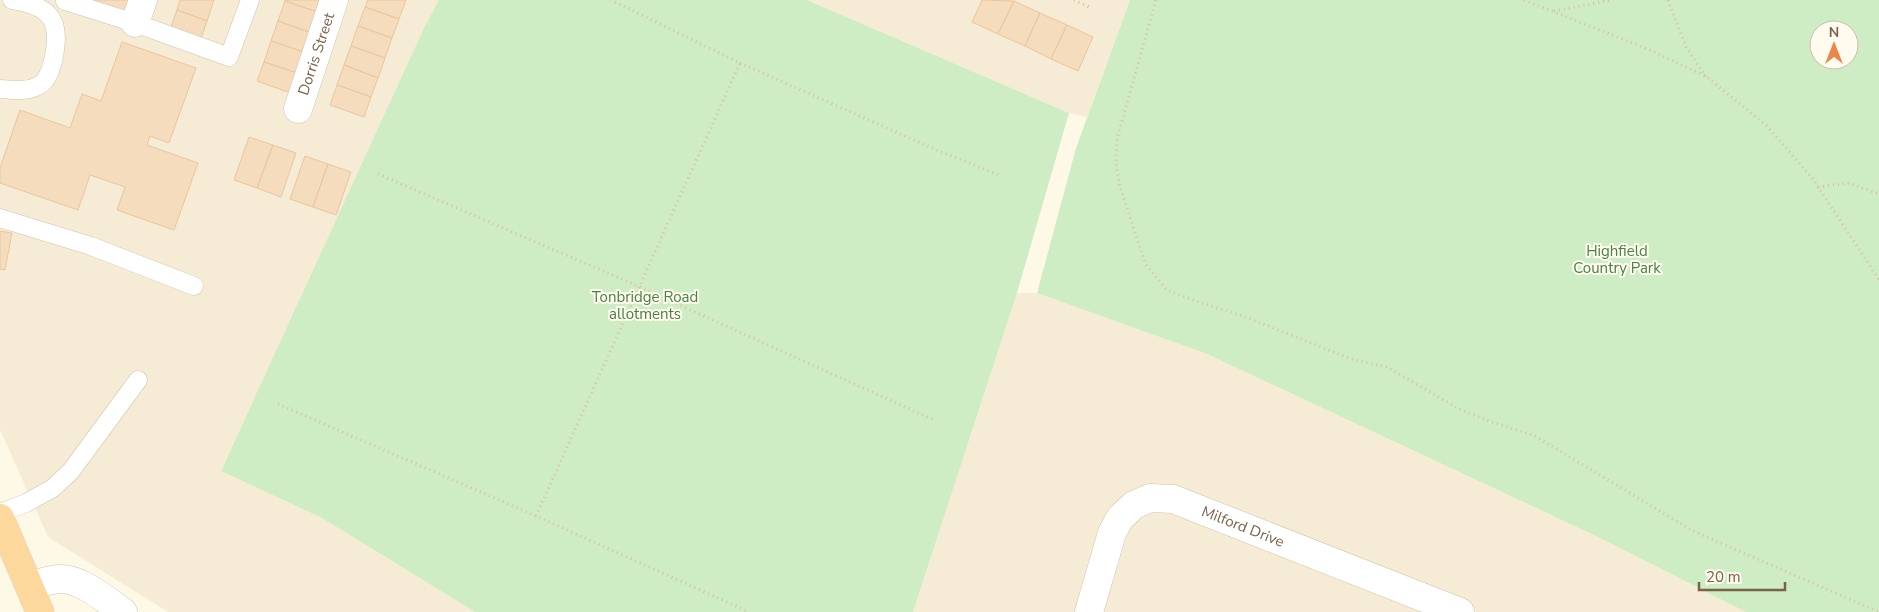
<svg xmlns="http://www.w3.org/2000/svg" width="1879" height="612" viewBox="0 0 1879 612" font-family="'Nunito Sans',sans-serif">
	<style>
		.residential { fill: #f6ecd5 }
		.green { fill: #ceedc4; fill-rule: evenodd }
		.building { fill: #f5dcbd; stroke: #e9c69c }
		.lines { fill: none; stroke-linecap: round; stroke-linejoin: round }
		.service-casing { stroke: #d1c2ab; stroke-width: 19 }
		.minor-casing { stroke: #d1c2ab; stroke-width: 29 }
		.trunk-casing { stroke: #dfd9d3; stroke-width: 29 }
		.path { stroke: #dac09f; stroke-width: 3; stroke-dasharray: 1 4; stroke-linecap: butt }
		.service { stroke: #fff; stroke-width: 18 }
		.minor { stroke: #fff; stroke-width: 28 }
		.trunk { stroke: #fdd89c; stroke-width: 28 }
		.labels { text-anchor: middle; stroke-width: 4; stroke-linejoin: round; paint-order: stroke }
		.street-label { font-size: 15px; fill: #7a6249; stroke: #fffbef }
		.park-label { font-size: 15px; fill: #498140; stroke: #fffbef }
	</style>
	<rect width="100%" height="100%" fill="#fef9e7"/>
	<g class="residential">
		<polygon points="0,0 443,0 221,470 322,518 475,612 168,612 48,537 0,430"/>
		<polygon points="807,0 1130,0 1087,117 1069,113"/>
		<polygon points="1017,293 1037,293 1207,354 1598,537 1746,612 913,612"/>
	</g>
	<g class="green">
		<polygon points="439,0 807,0 1069,113 1017,293 913,612 475,612 322,518 221,471 425,26"/>
		<path d="M1130,0H1879V612H1746L1598,537L1207,354L1037,293L1076,148ZM1819,30H1849V60H1819Z"/>
	</g>
	<g class="building">
		<polygon points="92,0 130,0 124,14 91,2"/>
		<polygon points="180,0 214,0 207,21 177,10"/>
		<polygon points="285,0 328,0 323,14 285,1"/>
		<polygon points="368,0 406,0 399,19 365,7"/>
		<polygon points="982,0 1014,1 998,34 972,22"/>
		<polygon points="285,1 323,14 317,35 278,21"/>
		<polygon points="1014,1 1040,13 1025,46 998,34"/>
		<polygon points="365,7 399,19 392,38 358,26"/>
		<polygon points="177,10 207,21 200,41 170,30"/>
		<polygon points="1040,13 1067,25 1051,59 1025,46"/>
		<polygon points="278,21 317,35 310,54 271,41"/>
		<polygon points="1067,25 1093,37 1078,71 1051,59"/>
		<polygon points="358,26 392,38 385,58 351,46"/>
		<polygon points="271,41 310,54 303,75 264,62"/>
		<polygon points="122,42 196,68 169,143 150,136 147,145 198,163 174,230 117,210 125,187 90,175 78,210 0,183 0,168 20,110 70,128 82,94 101,101"/>
		<polygon points="351,46 385,58 378,78 344,65"/>
		<polygon points="264,62 303,75 296,95 257,81"/>
		<polygon points="344,65 378,78 371,97 337,85"/>
		<polygon points="337,85 371,97 364,117 330,105"/>
		<polygon points="249,137 273,145 257,188 234,180"/>
		<polygon points="273,145 296,153 281,197 257,188"/>
		<polygon points="305,156 328,164 313,207 290,199"/>
		<polygon points="328,164 351,172 336,215 313,207"/>
		<polygon points="0,231 12,233 5,270 0,269"/>
	</g>
	<g class="lines">
		<defs>
			<g id="service">
				<polyline points="65,1 135,23 229,57 250,0"/>
				<path d="M0,89C12,90 26,92 38,86C47,82 51,69 53,61C62,21 52,6 12,0"/>
				<polyline points="0,218 91,246 194,286"/>
				<polyline points="0,513 26,503 53,488 71,471 138,380"/>
			</g>
			<g id="minor">
				<polyline points="135,23 143,0"/>
				<path id="s1" d="M298,109L334,0"/>
				<path d="M30,587C37,584 45,581 53,580C77,574 104,599 123,612"/>
				<path id="s2" d="M1089,612L1112,533L1120,518L1134,505L1150,498L1173,499L1460,612"/>
			</g>
			<polyline id="trunk" points="0,518 40,612"/>
		</defs>
		<use href="#service" class="service-casing"/>
		<use href="#minor" class="minor-casing"/>
		<use href="#trunk" class="trunk-casing"/>
		<g class="path">
			<polyline points="1074,0 1089,7"/>
			<polyline points="1156,0 1117,139 1116,162 1119,183 1139,245 1146,265 1167,290 1199,302 1243,316 1354,360 1387,367 1459,409 1492,422 1535,436 1693,531 1879,612"/>
			<polyline points="1524,0 1650,50 1707,77 1768,127 1813,179 1879,280"/>
			<polyline points="1668,0 1686,47 1706,77"/>
			<polyline points="1554,11 1611,0"/>
			<polyline points="740,63 932,148 1001,176"/>
			<polyline points="378,174 640,287 934,420"/>
			<polyline points="1818,187 1849,183 1879,194"/>
			<polyline points="278,404 536,516 749,612"/>
			<polyline points="536,516 740,63 611,0"/>
		</g>
		<use href="#service" class="service"/>
		<use href="#minor" class="minor"/>
		<use href="#trunk" class="trunk"/>
	</g>
	<g class="labels">
		<g class="street-label">
			<text dy="5" stroke="none"><textPath href="#s1" startOffset="58">Dorris Street</textPath></text>
			<text dy="5" stroke="none"><textPath href="#s2" startOffset="234">Milford Drive</textPath></text>
		</g>
		<g class="park-label">
			<text x="1617" y="256">Highfield<tspan x="1617" dy="17">Country Park</tspan></text>
			<text x="645" y="302">Tonbridge Road<tspan x="645" dy="17">allotments</tspan></text>
		</g>
	</g>
	<g transform="translate(1834 45)"><circle r="24" fill="#fffbef" stroke="#cabead"/>
	<path d="M0-4L9 19L0 12L-9 19Z" fill="#ee8746"/>
	<text y="-8" font-size="14" font-weight="bold" text-anchor="middle" fill="#7a6249">N</text>
	</g>
	<path d="M1699 582v8h86v-8" fill="none" stroke="#7a6249" stroke-width="2.5"/>
	<text x="1706" y="582" font-size="15" fill="#7a6249" stroke="#fffbef" stroke-width="4" paint-order="stroke">20 m</text>
</svg>
